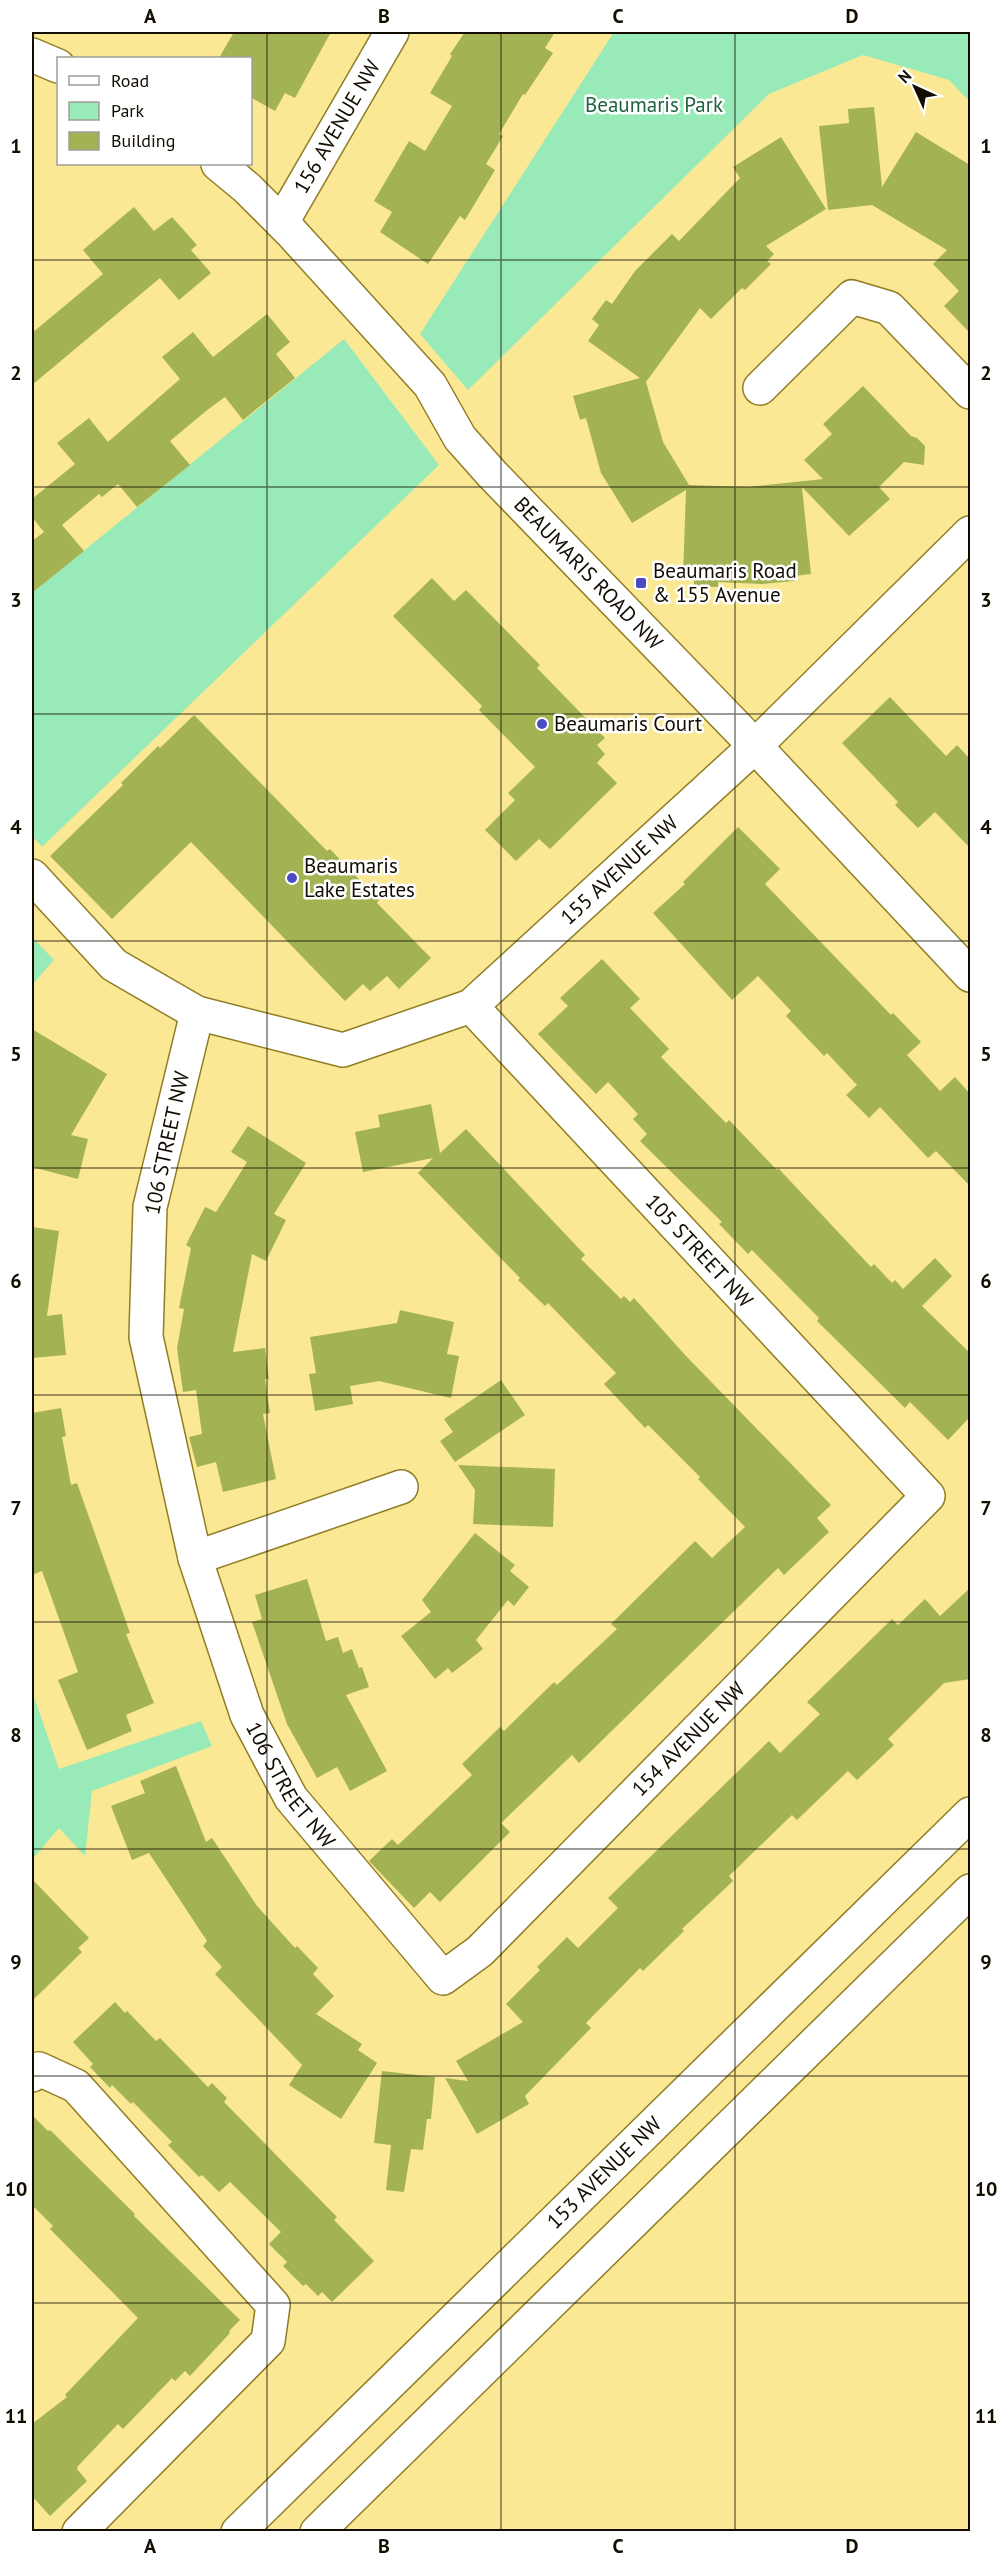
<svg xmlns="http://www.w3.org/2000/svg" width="1002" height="2563" viewBox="0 0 1002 2563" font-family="'PT Sans',sans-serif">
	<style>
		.green { fill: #99eab9 }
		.building { fill: #a3b353 }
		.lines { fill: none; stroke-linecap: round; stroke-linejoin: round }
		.street-casing { stroke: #907d25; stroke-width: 36 }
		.secondary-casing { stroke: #907d25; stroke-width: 36 }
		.street { stroke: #fff; stroke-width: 33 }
		.secondary { stroke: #fff; stroke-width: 33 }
		.grid { fill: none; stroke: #130d00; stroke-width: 1.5; stroke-opacity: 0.55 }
		.poi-dot { fill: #4b4cc2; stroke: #fff; stroke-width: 2 }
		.labels { text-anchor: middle; stroke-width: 5; stroke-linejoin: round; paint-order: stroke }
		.park-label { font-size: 21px; fill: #1d633f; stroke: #fff }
		.street-label { font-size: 21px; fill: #130d00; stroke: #fff }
		.poi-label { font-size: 21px; fill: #130d00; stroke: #fff; text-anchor: start }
		.neatline { fill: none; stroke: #130d00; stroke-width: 2 }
		.grid-label { font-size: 20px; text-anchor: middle; font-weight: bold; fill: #130d00 }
	</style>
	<rect width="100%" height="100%" fill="#fbe894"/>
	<g class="green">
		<polygon points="614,32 970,32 970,102 949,80 863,55 769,94 468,390 420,334"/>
		<polygon points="344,339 439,465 42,847 32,836 32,593"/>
		<polygon points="32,937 54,960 32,985"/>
		<polygon points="32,1691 59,1769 201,1721 212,1746 92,1791 85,1856 59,1828 32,1860"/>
	</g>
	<g class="building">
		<polygon points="234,32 331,32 295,98 285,93 275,111 250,97 250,58 219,58"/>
		<polygon points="465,32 555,32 545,48 553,53 525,95 523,94 499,134 503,136 486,164 495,170 465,220 460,216 428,264 380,232 392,212 374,201 409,141 425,151 452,106 430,93 452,56 450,54"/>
		<polygon points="874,107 882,187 916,132 970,165 970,333 944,306 959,291 933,264 947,250 872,205 828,210 819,126 849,123 848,109"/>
		<polygon points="781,137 826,209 766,246 774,254 767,261 771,264 745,290 742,288 711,319 700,308 646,382 663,442 689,485 748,487 823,479 804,460 832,434 823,424 863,386 911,436 917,438 925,446 924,465 904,462 879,487 890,499 849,536 802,487 811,574 795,576 795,581 762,584 718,582 718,587 694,586 694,576 683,576 686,490 632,523 601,473 586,418 580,420 573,396 640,378 588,341 599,325 592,319 606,300 612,304 635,271 672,234 679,241 740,178 733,167"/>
		<polygon points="134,207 154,231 172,217 197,245 191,250 211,273 179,300 160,278 32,385 32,333 103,274 83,250"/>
		<polygon points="267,314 290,342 276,354 295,378 243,420 225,397 206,411 170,441 190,465 137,507 118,484 102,497 99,494 62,525 84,551 32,593 32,541 44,532 32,517 32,499 75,464 57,443 89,418 108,442 180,379 162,357 193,332 213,357"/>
		<polygon points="432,578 454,601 466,590 540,665 537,668 605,738 597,745 605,754 597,763 617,783 550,849 539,839 516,861 485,830 515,800 508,793 535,767 479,710 482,706 393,616"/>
		<polygon points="890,697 946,756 957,745 970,759 970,848 935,812 918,828 895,805 898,802 842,743"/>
		<polygon points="194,715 327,851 330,849 379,900 377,903 431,958 399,989 387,976 370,991 363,984 345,1001 191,842 112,919 50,856 123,785 121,783 158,746 160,748"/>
		<polygon points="738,827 780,869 765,884 891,1015 893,1013 921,1042 907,1055 940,1091 955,1077 970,1094 970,1186 936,1151 928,1158 880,1107 869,1118 846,1095 857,1085 827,1053 824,1056 786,1016 791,1011 758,976 732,1000 653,913 685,884 683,882"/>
		<polygon points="602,959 640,999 630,1008 669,1049 661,1057 726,1123 729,1120 777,1170 778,1168 871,1267 874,1264 892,1283 895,1280 903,1289 935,1258 952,1276 922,1306 970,1353 970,1417 948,1440 910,1402 905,1408 817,1321 819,1318 752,1250 748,1254 719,1224 722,1222 640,1141 647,1134 633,1119 638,1114 608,1082 596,1094 538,1034 568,1006 560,998"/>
		<polygon points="32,1029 107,1074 71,1135 88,1139 78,1179 32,1167"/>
		<polygon points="431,1104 440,1153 466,1129 585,1255 581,1259 621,1299 624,1296 630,1302 634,1298 686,1356 831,1505 817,1518 829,1532 784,1575 778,1568 579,1763 572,1755 501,1823 510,1832 440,1902 430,1892 414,1908 369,1861 392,1839 398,1845 472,1775 462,1764 500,1727 504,1731 554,1682 557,1685 617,1629 611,1624 695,1541 712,1558 745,1527 698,1479 700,1477 648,1425 645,1428 604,1384 616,1373 548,1303 545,1306 518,1280 520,1278 418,1173 433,1158 363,1172 355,1132 380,1127 378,1115"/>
		<polygon points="248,1126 306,1163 274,1214 286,1220 266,1261 252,1254 233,1352 265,1348 269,1379 265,1379 270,1413 263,1414 276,1479 223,1492 216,1462 197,1467 189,1437 202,1434 196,1390 183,1392 177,1348 184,1309 179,1308 191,1248 186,1245 205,1207 216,1212 247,1162 231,1152"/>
		<polygon points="32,1227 59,1231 47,1316 62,1314 66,1355 32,1358"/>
		<polygon points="400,1310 454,1322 447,1354 459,1356 451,1398 379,1381 350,1386 353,1404 315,1411 309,1374 316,1373 310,1337 397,1323"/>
		<polygon points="501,1380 525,1415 455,1462 440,1441 453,1432 444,1419"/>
		<polygon points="61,1408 66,1436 62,1437 71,1485 77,1483 130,1633 126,1634 154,1703 126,1715 132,1731 87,1750 58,1680 78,1672 42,1571 32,1575 32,1413"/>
		<polygon points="458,1465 555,1469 553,1527 473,1524 475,1490"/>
		<polygon points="475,1533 515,1565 510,1571 529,1587 514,1606 508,1600 476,1640 483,1649 452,1673 448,1668 435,1679 401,1636 431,1612 422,1600"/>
		<polygon points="307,1579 326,1641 338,1637 343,1653 352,1649 359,1668 362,1667 369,1687 346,1695 387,1771 350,1791 337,1767 317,1778 287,1724 252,1622 262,1619 255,1595"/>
		<polygon points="970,1588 970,1679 944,1683 888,1739 894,1745 857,1780 848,1771 797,1820 792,1815 729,1876 733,1881 682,1929 684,1931 643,1971 640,1968 586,2023 591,2028 525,2096 529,2104 477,2134 445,2078 468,2081 456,2061 523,2022 506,2004 540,1970 537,1967 567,1937 578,1948 618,1908 608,1898 769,1741 780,1753 820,1714 807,1702 892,1619 898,1625 925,1599 940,1616"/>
		<polygon points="176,1766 206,1842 212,1838 257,1906 295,1948 297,1946 318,1968 313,1974 334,1996 316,2014 362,2044 358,2050 377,2063 341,2119 289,2085 302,2065 215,1974 222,1967 203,1946 207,1941 149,1853 132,1860 111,1806 145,1793 140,1781"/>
		<polygon points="32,1879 89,1938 78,1948 82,1952 32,2001"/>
		<polygon points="115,2002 125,2013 127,2011 156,2041 160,2038 208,2087 212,2083 227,2098 224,2102 337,2217 334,2220 374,2261 332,2302 322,2292 318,2296 306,2284 303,2286 283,2266 287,2262 269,2244 281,2232 230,2182 219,2192 202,2175 199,2177 168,2145 172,2142 133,2102 131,2104 112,2085 110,2088 90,2067 93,2064 73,2042"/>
		<polygon points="382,2071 435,2077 431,2119 427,2119 423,2150 411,2149 404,2192 386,2190 391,2145 374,2143"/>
		<polygon points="32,2115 48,2131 50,2130 135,2214 134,2216 240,2320 229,2331 230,2333 190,2376 185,2371 175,2381 172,2378 123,2429 118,2424 78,2466 77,2469 87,2481 50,2516 32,2496 32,2424 67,2397 65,2395 138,2318 50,2229 53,2226 32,2205"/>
	</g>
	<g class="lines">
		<defs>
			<g id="street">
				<path id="s1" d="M282,222L392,32"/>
				<polyline points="760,388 852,297 889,308 970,392"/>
				<path id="s2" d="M32,876L114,965L197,1013L343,1050L471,1006L755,746"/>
				<path id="s3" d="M197,1013L150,1207L146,1337L195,1558L247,1715L291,1798L443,1978L480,1951L928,1496L471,1006"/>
				<polyline points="195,1558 401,1487"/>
				<polyline points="32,2075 39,2069 76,2086 273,2305 268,2341 79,2532"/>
			</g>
			<g id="secondary">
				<polyline points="32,55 58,66"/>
				<path id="s4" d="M218,164L247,188L291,232L430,385L460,438L492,474L755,746L970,975"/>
				<polyline points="755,746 970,533"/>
				<path id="s5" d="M238,2532L970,1814"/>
				<polyline points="317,2532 970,1891"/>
			</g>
		</defs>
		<use href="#street" class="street-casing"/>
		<use href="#secondary" class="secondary-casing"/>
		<use href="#street" class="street"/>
		<use href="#secondary" class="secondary"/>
	</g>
	<path class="grid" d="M267,32V2532M501,32V2532M735,32V2532M32,260H970M32,487H970M32,714H970M32,941H970M32,1168H970M32,1395H970M32,1622H970M32,1849H970M32,2076H970M32,2303H970"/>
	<g class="poi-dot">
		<rect x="635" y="577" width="12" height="12" rx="3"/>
		<circle cx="542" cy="724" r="6"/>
		<circle cx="292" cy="878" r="6"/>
	</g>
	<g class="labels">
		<g class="park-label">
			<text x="654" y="112">Beaumaris Park</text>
		</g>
		<g class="street-label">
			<text dy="7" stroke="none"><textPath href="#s1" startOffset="110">156 AVENUE NW</textPath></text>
			<text dy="7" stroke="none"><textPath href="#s4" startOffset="554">BEAUMARIS ROAD NW</textPath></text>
			<text dy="7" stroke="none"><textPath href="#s2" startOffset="704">155 AVENUE NW</textPath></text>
			<text transform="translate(167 1143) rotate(-78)" y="7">106 STREET NW</text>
			<text transform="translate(699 1251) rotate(47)" y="7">105 STREET NW</text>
			<text dy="7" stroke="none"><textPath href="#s3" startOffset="1394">154 AVENUE NW</textPath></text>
			<text dy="7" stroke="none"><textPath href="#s3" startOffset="804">106 STREET NW</textPath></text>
			<text dy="7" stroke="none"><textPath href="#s5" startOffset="513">153 AVENUE NW</textPath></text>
		</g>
		<g class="poi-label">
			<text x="653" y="578">Beaumaris Road<tspan x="653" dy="24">&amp; 155 Avenue</tspan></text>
			<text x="554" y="731">Beaumaris Court</text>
			<text x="304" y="873">Beaumaris<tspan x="304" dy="24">Lake Estates</tspan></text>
		</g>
	</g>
	<rect width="1002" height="2563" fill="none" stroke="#ffffff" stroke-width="66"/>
	<rect x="57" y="57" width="195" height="108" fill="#ffffff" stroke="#a19e99" stroke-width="1.5"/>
	<rect x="69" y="76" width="30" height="9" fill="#ffffff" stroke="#a19e99" stroke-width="1.5"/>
	<text x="111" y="87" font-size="18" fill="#130d00">Road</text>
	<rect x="69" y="102" width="30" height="18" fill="#99eab9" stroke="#a19e99" stroke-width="1.5"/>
	<text x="111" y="117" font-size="18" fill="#130d00">Park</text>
	<rect x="69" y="132" width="30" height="18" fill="#a3b353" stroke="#a19e99" stroke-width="1.5"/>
	<text x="111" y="147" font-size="18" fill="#130d00">Building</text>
	<g transform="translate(915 87) rotate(315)" stroke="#ffffff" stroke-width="4.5" paint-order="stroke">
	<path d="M0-4.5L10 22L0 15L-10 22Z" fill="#130d00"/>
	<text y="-9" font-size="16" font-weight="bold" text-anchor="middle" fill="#130d00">N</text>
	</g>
	<rect x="33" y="33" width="936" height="2497" class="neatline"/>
	<g class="grid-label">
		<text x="150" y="23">A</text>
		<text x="384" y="23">B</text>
		<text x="618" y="23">C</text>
		<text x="852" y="23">D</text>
		<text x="16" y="153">1</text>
		<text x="986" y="153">1</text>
		<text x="16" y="380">2</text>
		<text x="986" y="380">2</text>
		<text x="16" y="607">3</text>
		<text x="986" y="607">3</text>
		<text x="16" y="834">4</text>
		<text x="986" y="834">4</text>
		<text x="16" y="1061">5</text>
		<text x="986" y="1061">5</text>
		<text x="16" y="1288">6</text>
		<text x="986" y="1288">6</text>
		<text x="16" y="1515">7</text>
		<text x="986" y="1515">7</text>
		<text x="16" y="1742">8</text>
		<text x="986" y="1742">8</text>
		<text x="16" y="1969">9</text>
		<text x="986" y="1969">9</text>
		<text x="16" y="2196">10</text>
		<text x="986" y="2196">10</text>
		<text x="16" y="2423">11</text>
		<text x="986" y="2423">11</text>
		<text x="150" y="2553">A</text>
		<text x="384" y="2553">B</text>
		<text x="618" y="2553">C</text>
		<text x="852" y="2553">D</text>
	</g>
</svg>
